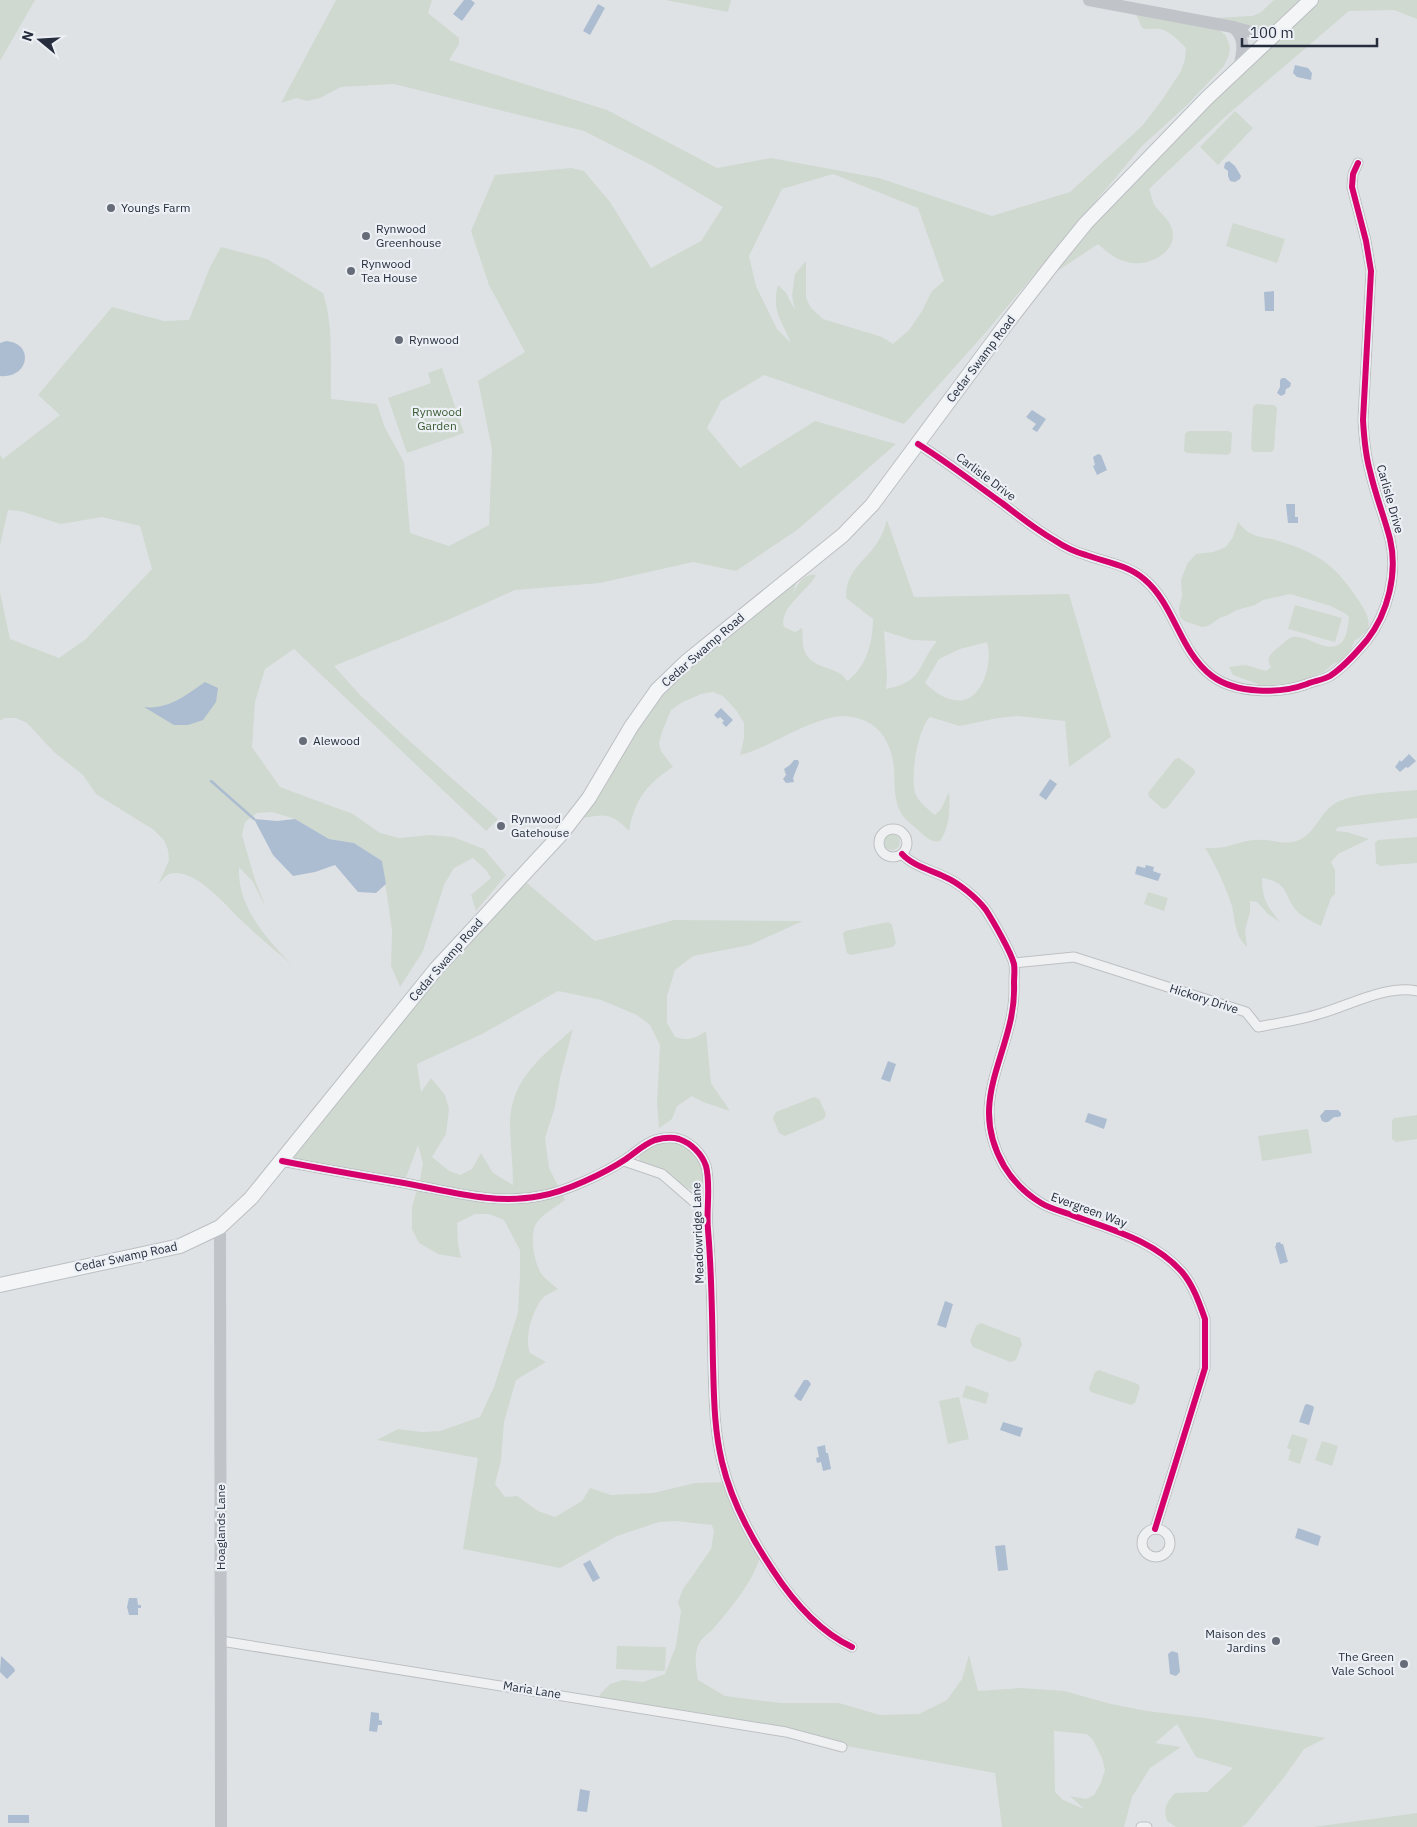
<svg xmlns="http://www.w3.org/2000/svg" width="1417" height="1827" viewBox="0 0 1417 1827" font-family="'IBM Plex Sans',sans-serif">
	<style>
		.green { fill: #cfd9d0; fill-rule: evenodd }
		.water { fill: #acbdd1 }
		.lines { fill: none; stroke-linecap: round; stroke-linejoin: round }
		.stream { stroke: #acbdd1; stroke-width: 2.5 }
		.street-casing { stroke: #bdc0c3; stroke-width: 11 }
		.primary-casing { stroke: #bcbfc3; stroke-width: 16 }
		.street { stroke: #eff0f2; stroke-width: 9 }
		.secondary { stroke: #c0c3c8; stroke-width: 12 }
		.primary { stroke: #f3f5f6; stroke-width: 14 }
		.cycleway-casing { stroke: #ecf0f5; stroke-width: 9 }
		.cycleway { stroke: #d6006c; stroke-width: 6 }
		.poi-dot { fill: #676d78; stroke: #ecf0f5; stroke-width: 2 }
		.labels { text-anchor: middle; stroke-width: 4.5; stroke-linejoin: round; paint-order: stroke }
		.poi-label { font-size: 12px; fill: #262e3e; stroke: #ecf0f5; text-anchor: start }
		.street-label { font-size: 12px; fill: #262e3e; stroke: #ecf0f5 }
		.park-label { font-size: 12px; fill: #395b33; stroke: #ecf0f5 }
	</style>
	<rect width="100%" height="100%" fill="#dfe2e5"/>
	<g class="green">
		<polygon points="0,0 35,0 0,61"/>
		<path d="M336,0H432L428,13L459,38V44L449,60L607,110L717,168L771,158L879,178L992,216L1070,192L1142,126L1162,100L1181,71L1185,59L1186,48C1179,41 1169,30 1159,29C1153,28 1148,30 1142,28L1136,14L1213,18L1252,16L1260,13L1274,0H1417V19L1394,10L1349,11L1226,116L1149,189C1151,193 1152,200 1154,204C1159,213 1169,218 1172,229C1179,253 1146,268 1127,262C1115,259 1107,252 1098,244L1035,286L1267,40L1217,28L1226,36L1230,47L1229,55L1224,66L1187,105L1142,146L986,332L904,424L764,375L721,401L707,428L740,468L815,421L896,444L797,530L736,571L693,562L600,583L515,590L450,619L334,666L361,696L405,737L498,819L486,831L294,649L265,669L255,702L252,747L280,787L353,814L380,833L399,838L430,835L453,837L484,849L506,875L476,911L471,895L491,878L486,870L473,858L454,868L444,885L423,951L400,987L391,966L392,930L382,861L354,843L329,839L295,819L272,812L257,813L245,822L242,835L255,880L266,908L253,882L239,867C237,907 267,939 293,966C276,951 257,936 241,920C226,906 194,866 169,874C165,876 161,881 158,885L169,860L168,850L164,840L154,830L96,794L83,775L54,752L27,723L16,718H4L0,721V592L10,639L59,658L86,639L152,569L140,526L102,517L61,524L20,511L8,510L0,545V455L3,459L60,415L38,395L112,307L164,321L189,320L210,267L221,247L267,259L323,293C334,326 330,365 331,399L377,404L385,428L404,462L410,533L449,546L489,525L492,449L478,381L525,352L489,285L471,231L495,175L571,168L584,171L610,202L651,268L701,241L723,207L651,165L584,131L394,84L341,87L320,98L307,101L297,98L281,103ZM833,174L918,208L944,281L932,291L922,311L909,330L893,344L882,337L823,319L811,308L806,298V261L795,274L792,296L795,310L786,293L778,285C771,311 782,321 791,343L777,329L756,286L749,256L782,189Z"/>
		<polygon points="665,0 731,0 728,12"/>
		<polygon points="1235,111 1253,128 1218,165 1200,147"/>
		<polygon points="1233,223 1285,239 1277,263 1226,246"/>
		<polygon points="442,368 464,433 407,453 388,398 431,383 428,373"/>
		<polygon points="1256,404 1274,405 1277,408 1274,449 1272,452 1254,452 1251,449 1253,407"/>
		<polygon points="1188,431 1228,431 1232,433 1231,452 1228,455 1187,453 1184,451 1185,434"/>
		<path d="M887,520L914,597L1069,594L1111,737L1069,767L1065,721L1017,716L998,718L960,726L930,717C918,728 909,780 916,795C920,803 928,809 935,815L941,809L949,792C950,810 950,826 940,841C931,843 926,837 920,832C914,826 905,820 901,813C893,799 895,783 894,768C891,738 875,717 843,716C835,716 825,719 817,722C790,731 767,748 740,755L744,738V723L736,710L723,696L713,692L701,694L681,703L671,710L662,732L659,743L661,751L673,767C646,785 635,799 629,831C613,815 607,813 584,818L608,782L628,743L654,701L684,669L770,599L796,583L793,594C798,584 803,573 816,575C809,590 778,608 784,627L795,632L802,628C803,635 802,646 805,652C812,670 840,666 847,681C866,668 873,642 873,619L846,598C846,567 867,562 880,538C883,533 885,526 887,520ZM884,631L912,640L937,641C917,666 923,682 886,689L887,675ZM987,642C993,662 983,705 954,700C942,698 934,691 925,683L939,659L960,649Z"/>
		<path d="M1238,522C1252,540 1262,535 1282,542C1320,554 1337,567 1359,601C1364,609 1371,619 1368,629L1359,638L1355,640L1349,654L1340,662L1333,664L1324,672L1295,683L1263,686L1233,675L1229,667L1246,665L1266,671L1271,667C1267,662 1268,657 1272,653C1274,650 1278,648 1281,645C1285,642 1288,638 1293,637C1308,635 1323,652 1338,645C1347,641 1348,625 1349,617L1346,614L1331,606L1290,594L1263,600L1255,605L1237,610L1228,615L1220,618L1208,626L1202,627L1184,621L1180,617L1179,608L1182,596L1181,580L1187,564L1196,554L1213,552L1226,547L1233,537Z"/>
		<polygon points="1295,605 1342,618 1335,642 1288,629"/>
		<polygon points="1179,758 1195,770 1195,773 1167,808 1163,809 1149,797 1148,793 1175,759"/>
		<path d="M1417,790V818L1338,827L1335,831L1347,832L1369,839L1338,854L1331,862L1335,870V894L1331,898L1321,926C1314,922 1306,919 1300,914C1282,898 1292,883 1262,878C1262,899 1267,906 1280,922L1268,914L1257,902L1250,901V912L1245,930L1247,947C1235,936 1235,921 1232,906C1227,890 1215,863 1205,848C1212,848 1219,848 1225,847C1237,844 1249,839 1262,840C1275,840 1283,845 1296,841C1314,836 1319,814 1334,804C1350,793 1396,792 1417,790Z"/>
		<circle cx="892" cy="842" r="8"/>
		<polygon points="1417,837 1417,863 1380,866 1376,863 1375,843 1378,840"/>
		<path d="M520,877L595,941L674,920L803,921L750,945L693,956L675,970L667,996V1023L675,1037C688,1041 695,1039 706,1031L711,1083L730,1111L703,1102L692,1096L677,1106L672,1119L659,1128L657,1103L660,1045L650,1025L637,1015L601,1000L558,991L482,1034L417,1064L421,1092L431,1078L445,1095L449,1109L446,1134L432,1157L449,1171L460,1175L472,1169L481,1153L493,1173L513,1185C513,1164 510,1143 510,1122C511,1079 543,1055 573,1029L560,1078L555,1107L545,1138L549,1168L565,1200C556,1207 540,1215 535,1226C530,1240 534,1264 543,1276C548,1281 553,1285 558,1289C553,1292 545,1295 541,1300C532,1313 524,1338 530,1353L546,1362L516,1380L504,1422L501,1460L495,1484L505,1497L517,1496L538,1511L555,1517L582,1501L590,1488L611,1495L653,1493L695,1483L728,1482C733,1494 759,1544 760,1552C760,1574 727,1613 713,1629C707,1635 701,1638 698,1646C694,1657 696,1668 698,1680L725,1696L781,1703H839L880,1715L919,1714L947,1700L962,1679L969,1655L978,1691L1021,1688L1064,1691L1111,1704L1147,1711L1205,1718L1326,1738L1304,1749L1285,1776L1246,1824L1242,1827H1176L1167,1821C1163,1808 1166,1803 1175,1793L1207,1792L1233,1768L1196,1757L1177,1724L1155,1743L1181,1747L1150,1768L1132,1797L1124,1827H1002L995,1773L597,1701L601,1693L610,1684L623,1680L643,1682L665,1674L676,1646L681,1611L678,1602L683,1589L691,1578L711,1549L714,1532L712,1525L676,1521L659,1522L617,1536L560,1568L463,1549L478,1458L377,1440L398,1429L422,1432L440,1431L480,1417L494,1387L518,1313L520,1273V1250L504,1220L489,1214H475L457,1223L458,1244L461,1258L438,1254L419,1243L412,1229V1207L420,1180L423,1163L418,1145L404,1183L282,1161ZM1054,1731L1087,1734L1093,1740L1102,1758L1105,1770L1100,1785L1094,1795L1086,1799L1070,1796L1084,1809L1063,1800L1055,1792Z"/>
		<polygon points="1148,892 1168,898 1164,911 1144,904"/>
		<polygon points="888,922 892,925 896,943 893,947 851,955 847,953 843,934 845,931"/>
		<polygon points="814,1097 819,1099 826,1114 824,1119 785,1136 779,1133 773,1118 776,1112"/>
		<polygon points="1417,1115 1417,1139 1396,1142 1392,1139 1392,1121 1394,1118"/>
		<polygon points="1308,1129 1312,1153 1262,1161 1258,1136"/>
		<path d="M659,1142C665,1142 673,1141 679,1143C697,1148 709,1172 702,1189C687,1194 678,1179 666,1172C658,1167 648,1165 640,1161L639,1158L641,1151Z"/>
		<polygon points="981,1323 1020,1338 1022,1344 1016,1360 1010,1362 973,1347 970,1341 976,1326"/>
		<polygon points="1099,1370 1138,1384 1140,1387 1135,1403 1131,1405 1091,1392 1089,1388 1095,1372"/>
		<polygon points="966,1385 989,1393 986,1404 962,1397"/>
		<polygon points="959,1397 969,1439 948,1444 939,1401"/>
		<polygon points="1292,1434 1308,1439 1300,1464 1288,1460 1291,1450 1287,1448"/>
		<polygon points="1322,1441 1338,1446 1332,1466 1315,1460"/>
		<polygon points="617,1646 666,1647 665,1671 616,1669"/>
		<polygon points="1417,1813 1417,1827 1313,1827"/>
	</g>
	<g class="water">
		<polygon points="464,0 471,0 475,3 462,21 453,14"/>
		<polygon points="598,4 605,8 590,35 583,31"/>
		<polygon points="1295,65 1308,68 1312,73 1311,80 1297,77 1293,73"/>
		<polygon points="1229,161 1235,166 1241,176 1240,179 1235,182 1230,181 1228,176 1228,171 1224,168 1225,163"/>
		<polygon points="1274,291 1274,311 1265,311 1264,292"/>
		<path d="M6,341C35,343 29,379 0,376V343Z"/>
		<polygon points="1282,378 1285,378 1291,383 1290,387 1286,389 1285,394 1281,396 1277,393 1280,387 1280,380"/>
		<polygon points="1032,410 1046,419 1037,432 1032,429 1036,424 1026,417"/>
		<polygon points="1098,454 1101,455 1107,470 1097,475 1093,466 1095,465 1093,457"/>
		<polygon points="1286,504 1295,504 1295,517 1298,517 1298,523 1288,523"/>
		<path d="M205,682L218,688L216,702L203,720L188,725H174L144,707C168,710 186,695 205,682Z"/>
		<polygon points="721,708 733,720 726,727 722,723 724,721 720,717 718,719 714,715"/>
		<polygon points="1409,754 1416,761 1408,768 1406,767 1400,772 1395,767 1400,760 1401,762"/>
		<polygon points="794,760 798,760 799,763 793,778 794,782 786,783 783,779 786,775 784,769 790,765"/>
		<polygon points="1050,779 1057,784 1046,800 1039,795"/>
		<polygon points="254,819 277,821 295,819 329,839 354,843 382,861 386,884 376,893 358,892 335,865 315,872 293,876 273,855"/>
		<polygon points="1146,865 1154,867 1153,871 1161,874 1158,881 1135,874 1137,866 1145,868"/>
		<polygon points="888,1061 896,1064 890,1082 881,1079"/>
		<path d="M1325,1110H1338L1341,1113V1116C1339,1117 1337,1117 1335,1117C1330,1118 1330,1125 1322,1121L1320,1116Z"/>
		<polygon points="1088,1113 1107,1119 1104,1129 1085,1122"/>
		<polygon points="1280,1242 1281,1244 1283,1244 1288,1262 1280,1264 1275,1246 1276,1246 1276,1243"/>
		<polygon points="945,1301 953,1304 946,1328 937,1325"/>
		<polygon points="804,1380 808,1380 811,1384 801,1401 798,1400 794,1396"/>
		<polygon points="1307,1404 1313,1406 1314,1408 1309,1425 1299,1422 1305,1405"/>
		<polygon points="1003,1422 1023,1428 1020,1437 1000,1430"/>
		<polygon points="825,1445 826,1453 828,1453 831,1469 823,1471 821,1462 817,1463 816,1458 819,1457 817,1447"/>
		<polygon points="1298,1528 1321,1536 1318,1546 1295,1538"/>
		<polygon points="1005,1545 1008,1570 998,1571 995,1546"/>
		<polygon points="590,1560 600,1578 593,1582 583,1564"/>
		<polygon points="129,1598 137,1598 138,1605 141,1605 141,1608 138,1608 138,1615 129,1615 127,1607"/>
		<polygon points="1172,1651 1178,1653 1180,1672 1176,1676 1170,1674 1168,1654"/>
		<polygon points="1,1656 14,1668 15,1671 7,1679 0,1672"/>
		<polygon points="371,1712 379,1713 379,1720 382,1721 382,1725 378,1725 377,1732 369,1731"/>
		<polygon points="580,1789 590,1791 587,1812 577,1811"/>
		<rect x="8" y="1815" width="21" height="8"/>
	</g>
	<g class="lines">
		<polyline class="stream" points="211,781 254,819"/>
		<defs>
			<g id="street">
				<path d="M918,444C947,462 974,483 1002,503C1019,516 1035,529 1054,540C1063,546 1075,552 1086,555C1105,562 1128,565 1144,579C1175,605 1179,651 1212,676C1236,694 1280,694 1307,684C1314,681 1323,680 1330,676C1344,667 1356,653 1367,640C1388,613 1398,573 1390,539C1384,516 1375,494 1370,471C1365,454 1364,437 1363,420L1371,271L1366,241L1352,187L1353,174L1358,163"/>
				<circle cx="893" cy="843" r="14"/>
				<path d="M902,854C913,866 931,870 945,877C959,883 977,898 986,910C993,921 1011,952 1014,964C1015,970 1014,977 1014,983C1017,1051 964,1097 1004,1166C1013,1181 1026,1194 1041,1203C1049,1208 1060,1211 1069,1214C1108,1229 1153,1239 1182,1272C1193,1285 1199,1302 1205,1319V1368L1155,1529"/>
				<path d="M1014,963L1074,957L1246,1012L1258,1027C1278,1023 1300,1020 1319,1014C1348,1006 1388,984 1417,991"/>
				<path d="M282,1161C322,1169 363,1176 404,1183C449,1191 494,1205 540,1196C565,1192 605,1173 626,1159C635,1153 644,1144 655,1140C662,1138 672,1137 679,1139C691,1143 702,1154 706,1166C711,1185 706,1210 708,1230C712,1275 712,1319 713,1364C714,1397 714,1429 722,1462C731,1500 750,1536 772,1569C792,1600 818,1631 852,1647"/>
				<polyline points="624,1161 662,1174 707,1213"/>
				<circle cx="1156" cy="1543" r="14"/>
				<polyline points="221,1641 786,1732 842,1747"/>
				<polyline points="1141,1827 1147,1827"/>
			</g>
			<polyline id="primary" points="0,1285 180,1246 220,1227 251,1198 436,969 562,833 589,798 631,727 657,690 686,662 843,535 872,505 1007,323 1056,260 1086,223 1207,98 1311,0"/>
		</defs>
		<use href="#street" class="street-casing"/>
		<use href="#primary" class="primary-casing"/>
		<use href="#street" class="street"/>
		<g class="secondary">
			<polyline points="1089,0 1233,27 1270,37"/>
			<path d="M1233,27C1246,38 1243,52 1239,67"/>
			<polyline points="220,1227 221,1827"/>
		</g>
		<use href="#primary" class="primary"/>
		<defs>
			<g id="cycleway">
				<path d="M918,444C947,462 974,483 1002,503C1019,516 1035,529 1054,540C1063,546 1075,552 1086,555C1105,562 1128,565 1144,579C1175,605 1179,651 1212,676C1236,694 1280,694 1307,684C1314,681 1323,680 1330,676C1344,667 1356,653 1367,640C1388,613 1398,573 1390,539C1384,516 1375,494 1370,471C1365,454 1364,437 1363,420L1371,271L1366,241L1352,187L1353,174L1358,163"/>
				<path d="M902,854C913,866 931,870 945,877C959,883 977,898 986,910C993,921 1011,952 1014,964C1015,970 1014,977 1014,983C1017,1051 964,1097 1004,1166C1013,1181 1026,1194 1041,1203C1049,1208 1060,1211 1069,1214C1108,1229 1153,1239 1182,1272C1193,1285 1199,1302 1205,1319V1368L1155,1529"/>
				<path d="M282,1161C322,1169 363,1176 404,1183C449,1191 494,1205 540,1196C565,1192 605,1173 626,1159C635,1153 644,1144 655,1140C662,1138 672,1137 679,1139C691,1143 702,1154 706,1166C711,1185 706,1210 708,1230C712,1275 712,1319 713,1364C714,1397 714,1429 722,1462C731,1500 750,1536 772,1569C792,1600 818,1631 852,1647"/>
			</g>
		</defs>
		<use href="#cycleway" class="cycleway-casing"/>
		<use href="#cycleway" class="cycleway"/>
	</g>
	<g class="poi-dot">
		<circle cx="111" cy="208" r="5"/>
		<circle cx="366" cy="236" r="5"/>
		<circle cx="351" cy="271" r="5"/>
		<circle cx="399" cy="340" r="5"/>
		<circle cx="303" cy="741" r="5"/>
		<circle cx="501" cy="826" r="5"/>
		<circle cx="1276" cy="1641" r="5"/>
		<circle cx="1404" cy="1664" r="5"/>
	</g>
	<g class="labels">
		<g class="poi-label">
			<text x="121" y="212">Youngs Farm</text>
			<text x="376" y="233">Rynwood<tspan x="376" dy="14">Greenhouse</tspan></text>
			<text x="361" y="268">Rynwood<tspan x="361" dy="14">Tea House</tspan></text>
			<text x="409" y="344">Rynwood</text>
			<text x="313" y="745">Alewood</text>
			<text x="511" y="823">Rynwood<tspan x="511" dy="14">Gatehouse</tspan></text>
			<text x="1266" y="1638" text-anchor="end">Maison des<tspan x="1266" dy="14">Jardins</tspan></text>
			<text x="1394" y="1661" text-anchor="end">The Green<tspan x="1394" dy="14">Vale School</tspan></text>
		</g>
		<g class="street-label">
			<text transform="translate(981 359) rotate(-53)" y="4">Cedar Swamp Road</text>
			<text transform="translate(986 477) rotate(37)" y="4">Carlisle Drive</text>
			<text transform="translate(1390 499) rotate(74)" y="4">Carlisle Drive</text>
			<text transform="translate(703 650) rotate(-41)" y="4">Cedar Swamp Road</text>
			<text transform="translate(446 960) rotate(-49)" y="4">Cedar Swamp Road</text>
			<text transform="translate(1204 999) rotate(18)" y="4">Hickory Drive</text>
			<text transform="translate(1089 1210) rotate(20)" y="4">Evergreen Way</text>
			<text transform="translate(698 1233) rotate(-92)" y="4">Meadowridge Lane</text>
			<text transform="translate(126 1257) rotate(-12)" y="4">Cedar Swamp Road</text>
			<text transform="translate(221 1527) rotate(-90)" y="4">Hoaglands Lane</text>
			<text transform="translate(532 1690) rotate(9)" y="4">Maria Lane</text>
		</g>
		<g class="park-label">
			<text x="437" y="416">Rynwood<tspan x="437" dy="14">Garden</tspan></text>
		</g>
	</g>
	<g transform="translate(40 40) rotate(288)" stroke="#ecf0f5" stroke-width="4" paint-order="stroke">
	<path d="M0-4L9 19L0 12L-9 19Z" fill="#262e3e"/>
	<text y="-8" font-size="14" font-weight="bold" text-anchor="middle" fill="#262e3e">N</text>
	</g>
	<path d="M1242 38v8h135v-8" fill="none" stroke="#262e3e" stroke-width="2.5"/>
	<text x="1250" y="38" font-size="15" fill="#262e3e" stroke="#ecf0f5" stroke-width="4" paint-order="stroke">100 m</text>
</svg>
